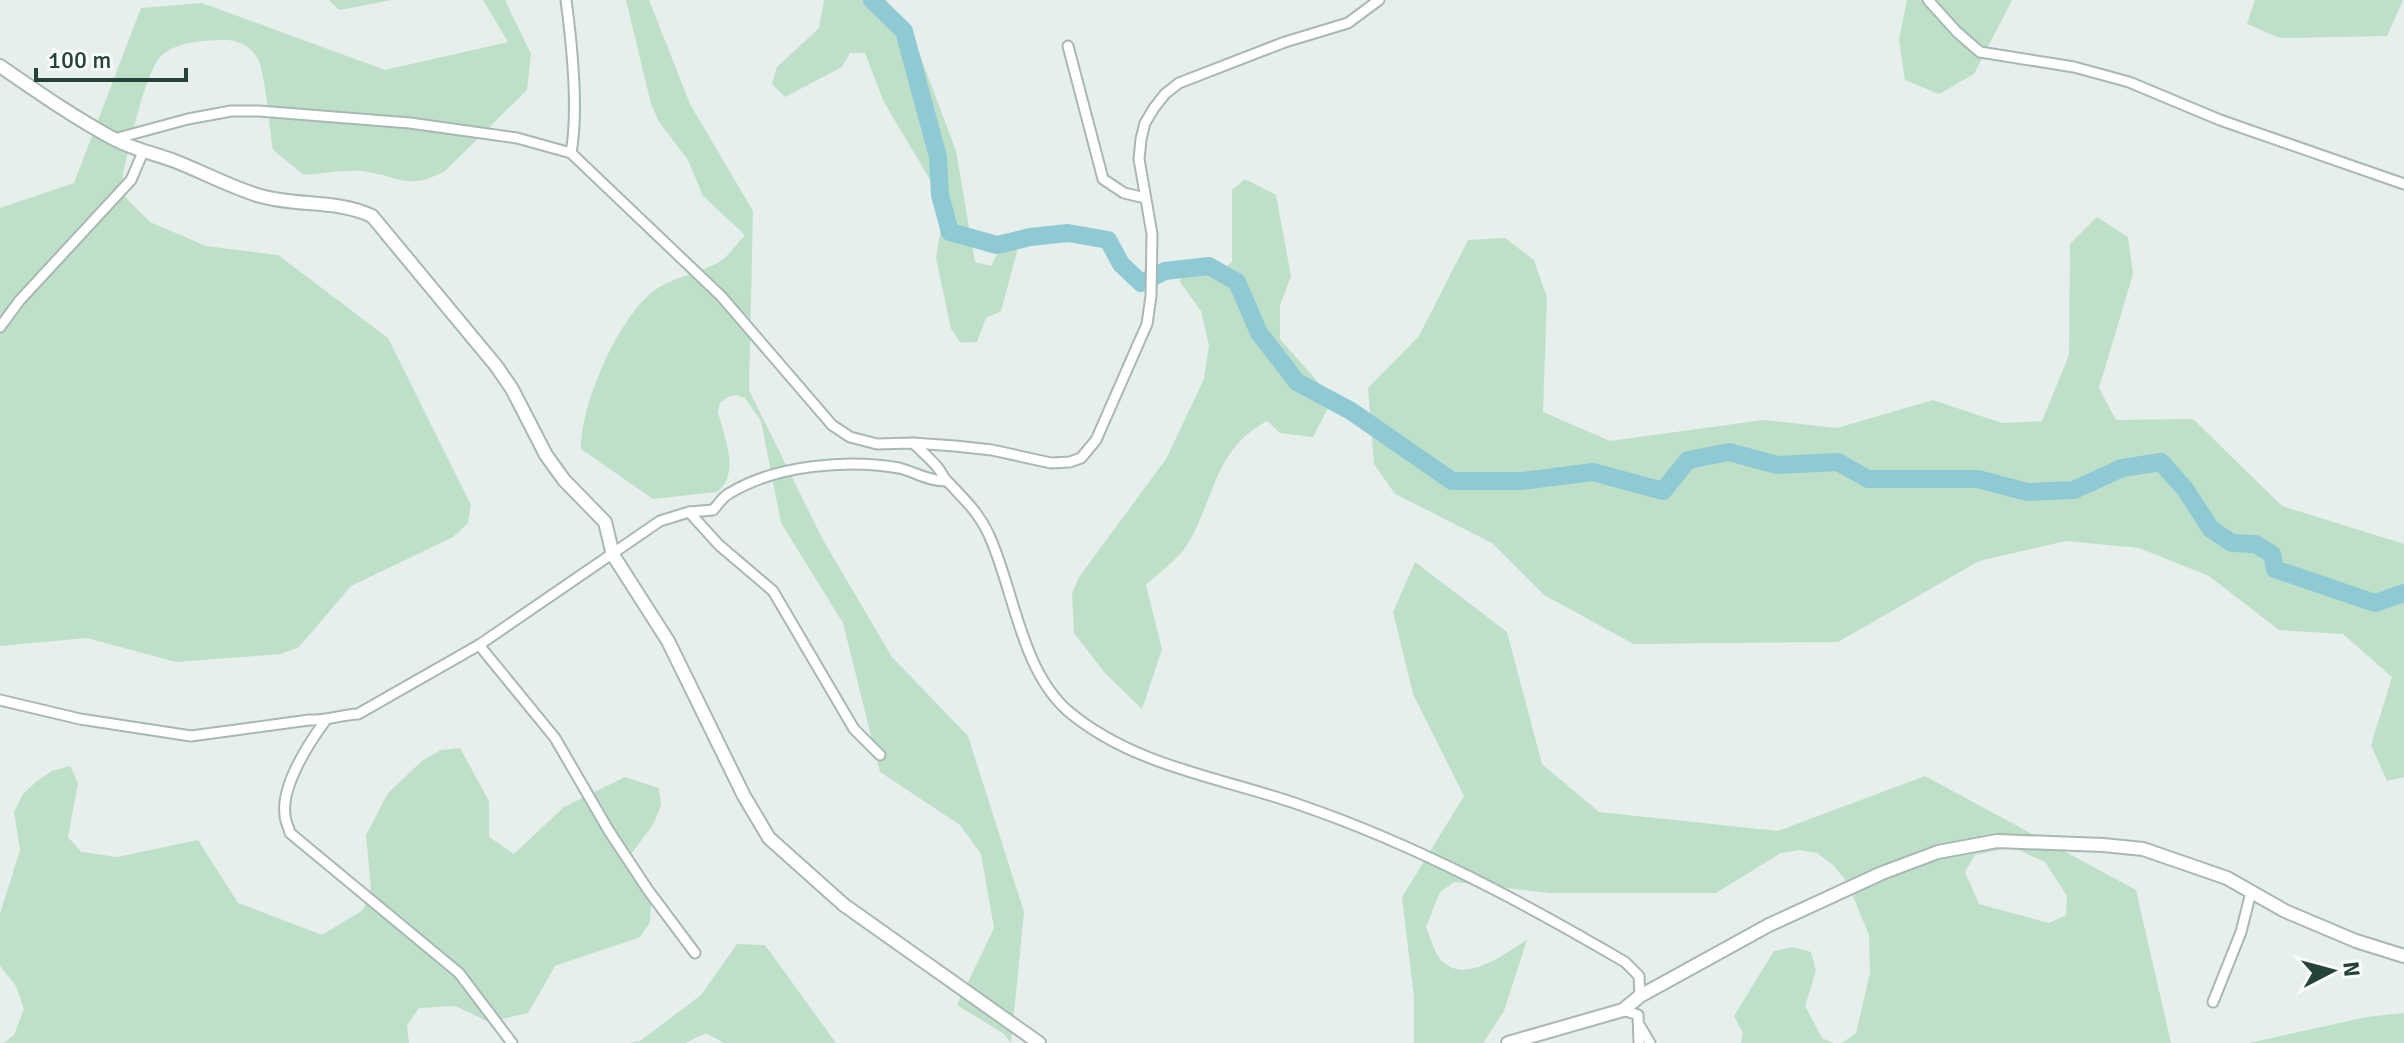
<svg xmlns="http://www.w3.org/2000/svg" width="2404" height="1043" viewBox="0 0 2404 1043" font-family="Signika,sans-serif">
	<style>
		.green { fill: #bfe0c8; fill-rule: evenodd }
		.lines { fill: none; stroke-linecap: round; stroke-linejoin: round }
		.river { stroke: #8ec9d4; stroke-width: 18 }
		.minor-casing { stroke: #a8b8b2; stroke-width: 13 }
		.tertiary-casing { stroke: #a8b8b2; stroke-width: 16 }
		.minor { stroke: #fff; stroke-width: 9 }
		.tertiary { stroke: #fff; stroke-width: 12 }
	</style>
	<rect width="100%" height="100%" fill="#e6efeb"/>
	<g class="green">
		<polygon points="329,0 392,0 339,10"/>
		<path d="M483,0H505L531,54L527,90L445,171C406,192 399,175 361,171C342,170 322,174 304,175L273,150C270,132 265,72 258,59C249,43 234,39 217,40C199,41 174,43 160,57C144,74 124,167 120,192L150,222L206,246L278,255L388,338L471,505L468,523L453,537L351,586L299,647L281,654L176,662L87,638L0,646V208L74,183L141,8L202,3L385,70L508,42Z"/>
		<path d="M626,0H649L690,104L753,211L749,390L823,540L892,657L968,736L1024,912L1011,1043L1004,1034L957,1005L994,928L981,854L960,825L880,772L843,623L781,523L761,421L745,398L736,395L728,397L720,403L718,412C724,437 741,473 717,492L653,499L581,449C581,404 616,323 651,293C671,277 698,274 719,262C729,256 737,243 745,235L703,196L688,160L659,122L651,104Z"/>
		<polygon points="824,0 886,0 915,42 956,151 975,262 991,266 1000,249 1018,248 1001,311 986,318 977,342 961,343 951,329 936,258 945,205 884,102 865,53 850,53 842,67 785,97 772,84 777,67 819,28"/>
		<polygon points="1907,0 2012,0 1974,74 1939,94 1905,80 1899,40"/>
		<polygon points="2255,0 2403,0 2387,36 2280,38 2247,24"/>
		<path d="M1245,179L1276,195L1291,276L1280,306V339L1326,391L1328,408L1313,437L1280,433L1267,421C1215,449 1215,496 1190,540C1181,557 1160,572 1146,585L1162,649L1142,709L1105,673L1074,633L1072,594L1079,577L1166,459L1204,379L1209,345L1201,311L1180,282L1184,265L1218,273L1232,262V190Z"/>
		<polygon points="2097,217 2128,237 2133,274 2099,388 2116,420 2193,419 2282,506 2404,544 2404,777 2387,781 2371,745 2392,677 2343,634 2279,630 2209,576 2139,548 2066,541 1979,561 1838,642 1634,644 1544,595 1492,543 1395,494 1374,464 1368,388 1419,336 1468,240 1505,238 1534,260 1547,298 1543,412 1610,441 1763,420 1837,428 1933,400 2002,423 2042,421 2069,355 2070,244"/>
		<path d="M1415,562L1507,632L1542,764L1599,812L1778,831L1925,776L2136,890L2171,1043H1842L1856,1033L1870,973L1869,935L1847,882L1833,865L1817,853L1799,850L1781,853L1716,893H1550L1454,882L1440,892L1426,927C1430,937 1435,954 1442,961C1467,985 1505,953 1527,940L1504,1011L1483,1043H1414V998L1402,897L1464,796L1413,694L1393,612ZM2012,847L2045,862L2067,896L2066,915L2049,923L1979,904L1965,872L1975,855Z"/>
		<polygon points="460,748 489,801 489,837 514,854 564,807 625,777 659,788 661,805 654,823 632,853 630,873 651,904 650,922 640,937 555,966 528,1013 489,1022 455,1006 419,1008 407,1025 409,1043 4,1043 14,1035 24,1009 16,986 0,966 0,914 20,850 14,812 23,794 37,781 52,771 70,766 78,783 68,837 81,852 117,857 198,840 238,903 322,935 363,910 371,889 366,835 388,793 423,760 441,750"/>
		<polygon points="737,944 765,945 836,1043 724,1043 706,1033 685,1043 629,1043 640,1041 701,995"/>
		<polygon points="1793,947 1811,952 1816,970 1805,1006 1822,1038 1834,1043 1741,1043 1743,1033 1734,1016 1774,951"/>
		<polygon points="2404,1013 2404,1043 2249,1043 2367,1017"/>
	</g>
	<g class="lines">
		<polyline class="river" points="872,0 904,31 938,157 940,195 950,232 997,245 1030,237 1068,233 1108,240 1121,264 1141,283 1165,271 1209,266 1237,282 1259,333 1297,382 1351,411 1452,481 1522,481 1593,472 1663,491 1688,460 1729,452 1777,465 1838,462 1868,479 1978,479 2027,492 2074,490 2122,468 2161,462 2185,489 2211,529 2232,543 2255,544 2272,554 2275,569 2375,603 2404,593"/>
		<defs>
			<g id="minor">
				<path d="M566,0C572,45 579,109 571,153"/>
				<polyline points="1928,0 1957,32 1980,52 2074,67 2129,82 2220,120 2404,184"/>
				<polyline points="1068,46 1103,179 1124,193 1145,198"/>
				<polyline points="114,139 188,119 231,111 259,111 410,123 517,138 571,153 721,296 832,425 850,437 877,444 913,443 955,446 992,450 1051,463 1070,462 1081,458 1096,440 1147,324 1151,296 1152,234 1139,159 1141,139 1145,123 1154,108 1165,94 1179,83 1285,42 1348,23 1379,0"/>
				<polyline points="0,327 20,300 131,180 143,152"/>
				<path d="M913,443C921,451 931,459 938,468C942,473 944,479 949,483C965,500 979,513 989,535C1014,590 1021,670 1068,711C1134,767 1225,778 1303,806C1416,845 1523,902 1625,962L1639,976L1640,996"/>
				<polyline points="689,512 719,545 773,591 854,729 880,755"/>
				<polyline points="479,645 555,738 609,831 648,890 695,953"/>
				<path d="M0,700L80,719L191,736L309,720C326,721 340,715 358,714L479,645L660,521L689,512L713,510C718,505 723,496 730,493C776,465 847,459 899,468C915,472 928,481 946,481"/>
				<path d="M325,721C309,743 281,786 285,815C285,821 289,828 290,833L459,973L512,1043"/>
				<polyline points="2213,1002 2241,932 2251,892"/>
				<polyline points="1623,1010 1638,1015 1639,1043"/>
				<polyline points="1640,1026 1650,1043"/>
			</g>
			<g id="tertiary">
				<path d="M0,66C36,91 75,118 114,139C133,149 152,153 172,160C201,171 228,186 257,195C295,207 335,199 372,216L497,367L512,389L546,455L564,480L605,522L613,555L668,641L744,796L769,838L844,905L1039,1043"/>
				<polyline points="1508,1043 1623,1010 1640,996 1769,925 1882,873 1938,852 1997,841 2103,845 2143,849 2227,878 2285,911 2356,941 2404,956"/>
			</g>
		</defs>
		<use href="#minor" class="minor-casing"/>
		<use href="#tertiary" class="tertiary-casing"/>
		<use href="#minor" class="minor"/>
		<use href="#tertiary" class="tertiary"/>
	</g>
	<g transform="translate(2332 971) rotate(84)" stroke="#f7fbf9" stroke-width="6" paint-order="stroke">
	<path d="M0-6L14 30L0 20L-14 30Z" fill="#24423a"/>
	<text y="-12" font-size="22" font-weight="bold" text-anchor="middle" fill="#24423a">N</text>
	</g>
	<path d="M36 68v12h150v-12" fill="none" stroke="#24423a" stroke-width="4"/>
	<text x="48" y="68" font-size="24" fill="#24423a" stroke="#f7fbf9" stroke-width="6" paint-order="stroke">100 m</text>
</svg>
